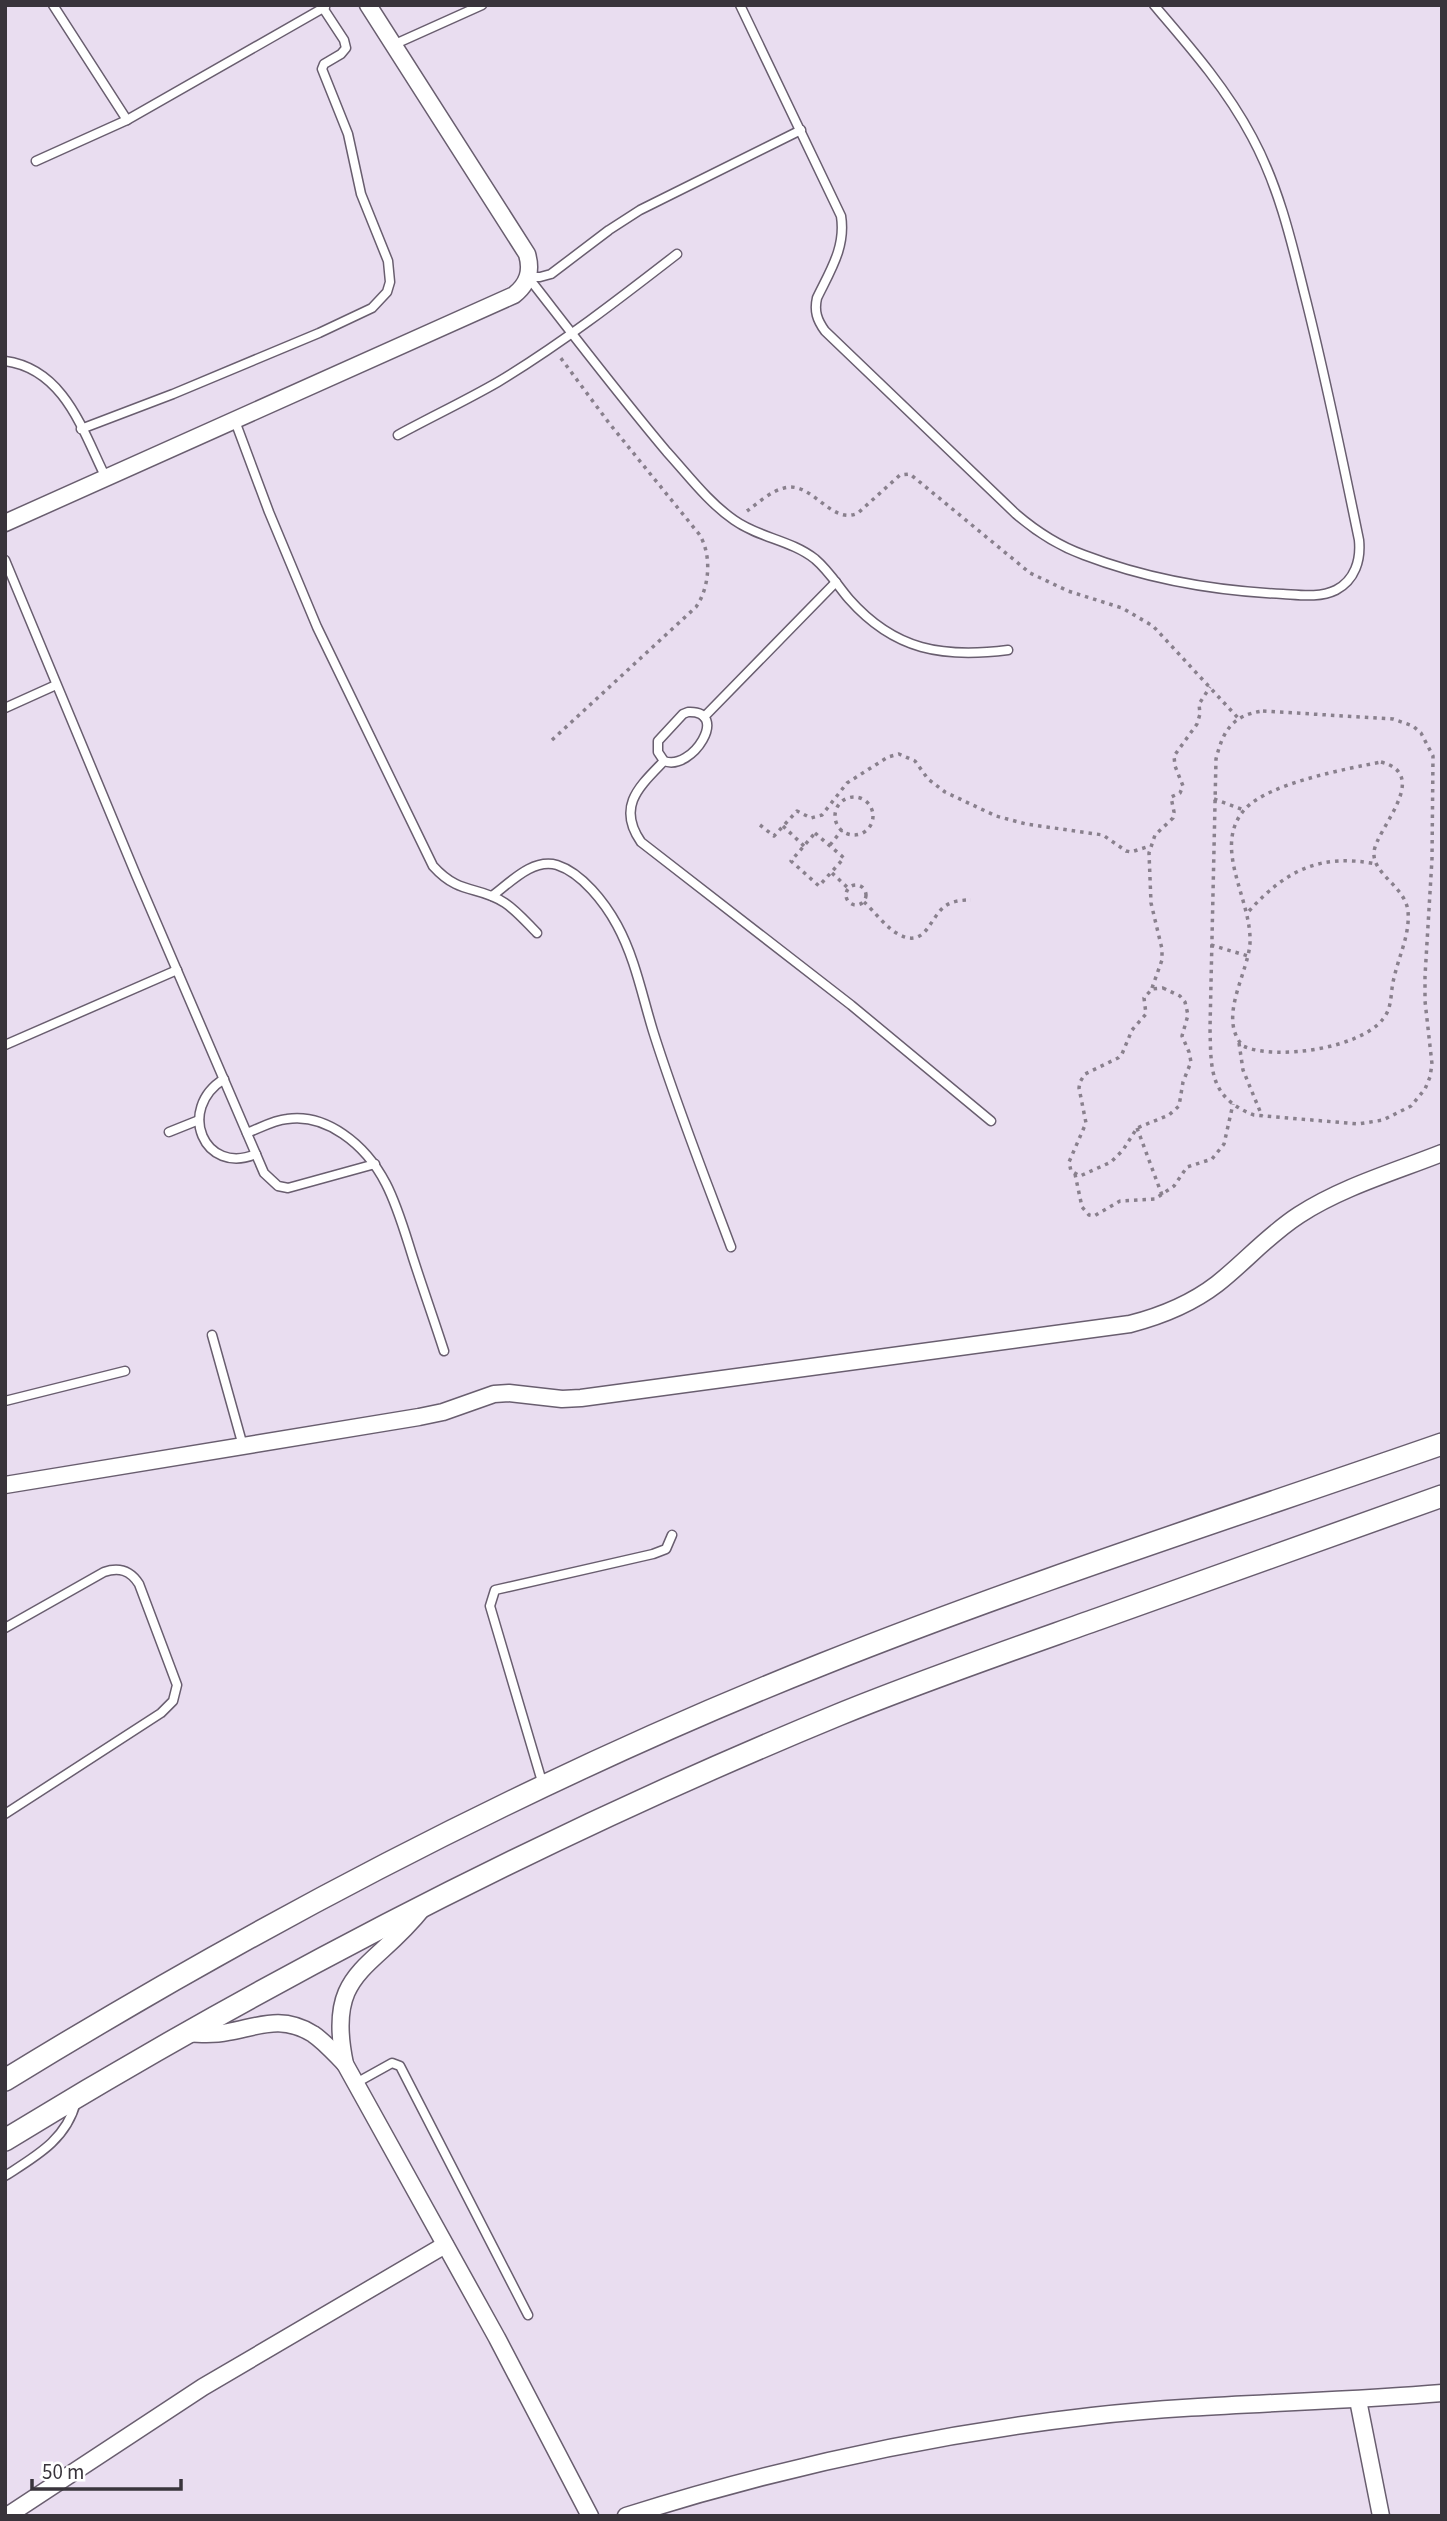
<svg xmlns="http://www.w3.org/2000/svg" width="1447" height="2521" viewBox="0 0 1447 2521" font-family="'Source Sans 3',sans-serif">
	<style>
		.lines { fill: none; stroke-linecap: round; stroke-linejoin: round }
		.lane-casing { stroke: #695e6f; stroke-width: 11 }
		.street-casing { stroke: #695e6f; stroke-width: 19 }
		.secondary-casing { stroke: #695e6f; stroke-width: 24 }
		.path { stroke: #89808d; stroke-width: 3.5; stroke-dasharray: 3.5 5; stroke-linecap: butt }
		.lane { stroke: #fff; stroke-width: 8 }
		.street { stroke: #fff; stroke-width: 16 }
		.secondary { stroke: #fff; stroke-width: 21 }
	</style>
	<rect width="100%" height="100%" fill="#e9ddf0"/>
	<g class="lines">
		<defs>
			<g id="lane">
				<polyline points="53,5 127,120"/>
				<path d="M740,5L841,216C846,247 830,271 817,298C814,311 817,320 825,331L1016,514C1037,532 1059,546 1084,555C1147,579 1217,591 1283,594C1300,595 1320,598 1336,590C1355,580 1361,560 1359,540C1342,457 1325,374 1304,292C1291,239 1278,185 1252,137C1226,88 1190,47 1154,5"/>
				<polyline points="393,45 482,5"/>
				<polyline points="36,161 127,120 325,7"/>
				<path d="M528,277C574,336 619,395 667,452C688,475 708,502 734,520C759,538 791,540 815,559C829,571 838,586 849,599C895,651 943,658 1008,650"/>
				<polyline points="528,277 540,277 551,274 609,230 640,210 801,130"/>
				<path d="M5,361C65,369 83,432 106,478"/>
				<path d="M235,421L269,512L317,627L433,866C460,896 478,885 505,903C517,911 527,923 537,933"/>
				<polyline points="81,429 173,394 319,333 372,308 387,292 390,282 388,261 361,194 348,134 322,69 324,64 341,54 346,48 344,40 323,8"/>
				<path d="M398,435C431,417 465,401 498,382C561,344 619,299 677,254"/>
				<polyline points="5,560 136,875 264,1173 278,1186 288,1188 375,1164"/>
				<polyline points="5,708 56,685"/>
				<path d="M688,712C731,710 692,772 664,761L658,752V741L683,714Z"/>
				<polyline points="704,717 836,582"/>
				<path d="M664,761C640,786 616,806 641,842L851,1005L991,1121"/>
				<path d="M492,896C510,883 532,858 557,865C582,873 605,903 617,925C635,958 642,995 653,1031C676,1104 704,1175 731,1247"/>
				<polyline points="5,1045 177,970"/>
				<path d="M224,1079C176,1109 204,1176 256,1154"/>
				<polyline points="169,1132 199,1120"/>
				<path d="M247,1133C260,1128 274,1120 287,1119C307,1116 327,1123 343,1134C387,1164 398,1211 413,1258C423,1289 434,1320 444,1351"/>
				<polyline points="212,1335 243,1446"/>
				<polyline points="5,1401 125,1371"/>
				<path d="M5,1628L104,1572C119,1567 130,1570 139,1584L177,1685L173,1701L161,1713L5,1814"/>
				<polyline points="543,1785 490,1606 495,1590 653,1554 666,1549 672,1535"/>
				<polyline points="356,2083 392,2063 400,2066 528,2315"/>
				<path d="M5,2176C36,2156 66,2140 76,2102"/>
			</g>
			<g id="street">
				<path d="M5,523L514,295C528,284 532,271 527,254L368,5"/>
				<path d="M5,1485L419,1417L443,1412L494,1394L509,1393L562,1399L581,1398L1130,1324C1161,1316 1191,1304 1217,1284C1245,1262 1268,1235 1299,1215C1342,1187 1394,1172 1442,1153"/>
				<path d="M422,1909C373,1971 325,1970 345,2064L497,2338L590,2516"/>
				<path d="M184,2033C199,2034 214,2035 228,2032C260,2026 282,2015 313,2034C325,2042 335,2054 345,2064"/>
				<polyline points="1358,2400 1381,2516"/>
				<polyline points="7,2516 203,2387 445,2245"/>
				<path d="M626,2516C778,2468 934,2434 1092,2416C1208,2403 1325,2403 1442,2393"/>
			</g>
			<g id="secondary">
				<path d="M5,2080C266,1920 539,1777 823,1664C1026,1583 1235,1516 1442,1444"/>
				<path d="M5,2140C272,1977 549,1834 838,1715C924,1680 1011,1650 1098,1619C1213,1578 1327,1537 1442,1496"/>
			</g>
		</defs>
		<use href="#lane" class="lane-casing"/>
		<use href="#street" class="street-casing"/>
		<use href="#secondary" class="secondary-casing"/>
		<g class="path">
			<path d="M747,511C758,503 771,491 784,488C812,480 831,526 858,513L900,475L910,474L1030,573L1068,591L1122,608L1153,626L1239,719"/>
			<path d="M1263,711L1393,719L1413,726L1421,733L1433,756L1432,859L1425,976V1001L1432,1064L1430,1077L1425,1089L1411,1106L1383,1120L1358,1124L1254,1115C1209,1098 1211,1069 1210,1028L1216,759C1223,731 1232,715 1263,711Z"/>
			<path d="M552,740L696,607C710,587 712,554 699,534L609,423L560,357"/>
			<path d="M1381,762C1432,775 1376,829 1374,852C1372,874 1405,886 1408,911C1410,935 1399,955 1394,978C1390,992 1393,1007 1383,1019C1361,1048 1276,1061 1243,1046C1217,1018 1248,974 1250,943C1252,899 1211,847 1245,809C1269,783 1346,769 1381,762Z"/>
			<circle cx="854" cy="816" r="19"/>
			<polyline points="1214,799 1244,810"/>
			<polyline points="760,825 774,836 797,811 811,818 822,815 847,783 888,757 899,754 915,761 928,779 945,792 996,816 1026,824 1103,835 1126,851 1131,852 1150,846"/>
			<polyline points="783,826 804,846"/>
			<polygon points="815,833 844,858 819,886 791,861"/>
			<polyline points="830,845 842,830"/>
			<polyline points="832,873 848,888"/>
			<circle cx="856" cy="895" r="10"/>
			<path d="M864,902C875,912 887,929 900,935C926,948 930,917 945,906C952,901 962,900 971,900"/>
			<path d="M1249,911C1286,870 1321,853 1376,864"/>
			<polyline points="1211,945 1248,956"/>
			<polyline points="1152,988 1162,960 1162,949 1151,903 1149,853 1155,835 1173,818 1174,812 1171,797 1180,793 1183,786 1175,766 1174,756 1197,724 1200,714 1199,704 1210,687"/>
			<polygon points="1163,988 1180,996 1185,1002 1188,1015 1182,1036 1189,1052 1191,1062 1183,1082 1179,1106 1169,1115 1137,1128 1123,1150 1111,1162 1080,1176 1071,1171 1069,1162 1086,1123 1079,1088 1080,1082 1085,1074 1118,1058 1122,1054 1132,1030 1146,1014 1144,998 1152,989"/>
			<polyline points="1239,1043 1243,1070 1262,1116"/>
			<polyline points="1137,1128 1162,1195"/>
			<polyline points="1075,1174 1082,1207 1089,1215 1094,1216 1120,1201 1155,1199 1174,1186 1187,1167 1212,1159 1224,1144 1233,1104"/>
		</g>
		<use href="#lane" class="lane"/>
		<use href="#street" class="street"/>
		<use href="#secondary" class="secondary"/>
	</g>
	<rect width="1447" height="2521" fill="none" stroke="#39343b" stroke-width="14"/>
	<path d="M32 2479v10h149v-10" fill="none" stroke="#39343b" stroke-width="3.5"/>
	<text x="42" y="2479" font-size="21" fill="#39343b" stroke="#ffffff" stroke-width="5" paint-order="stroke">50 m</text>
</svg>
